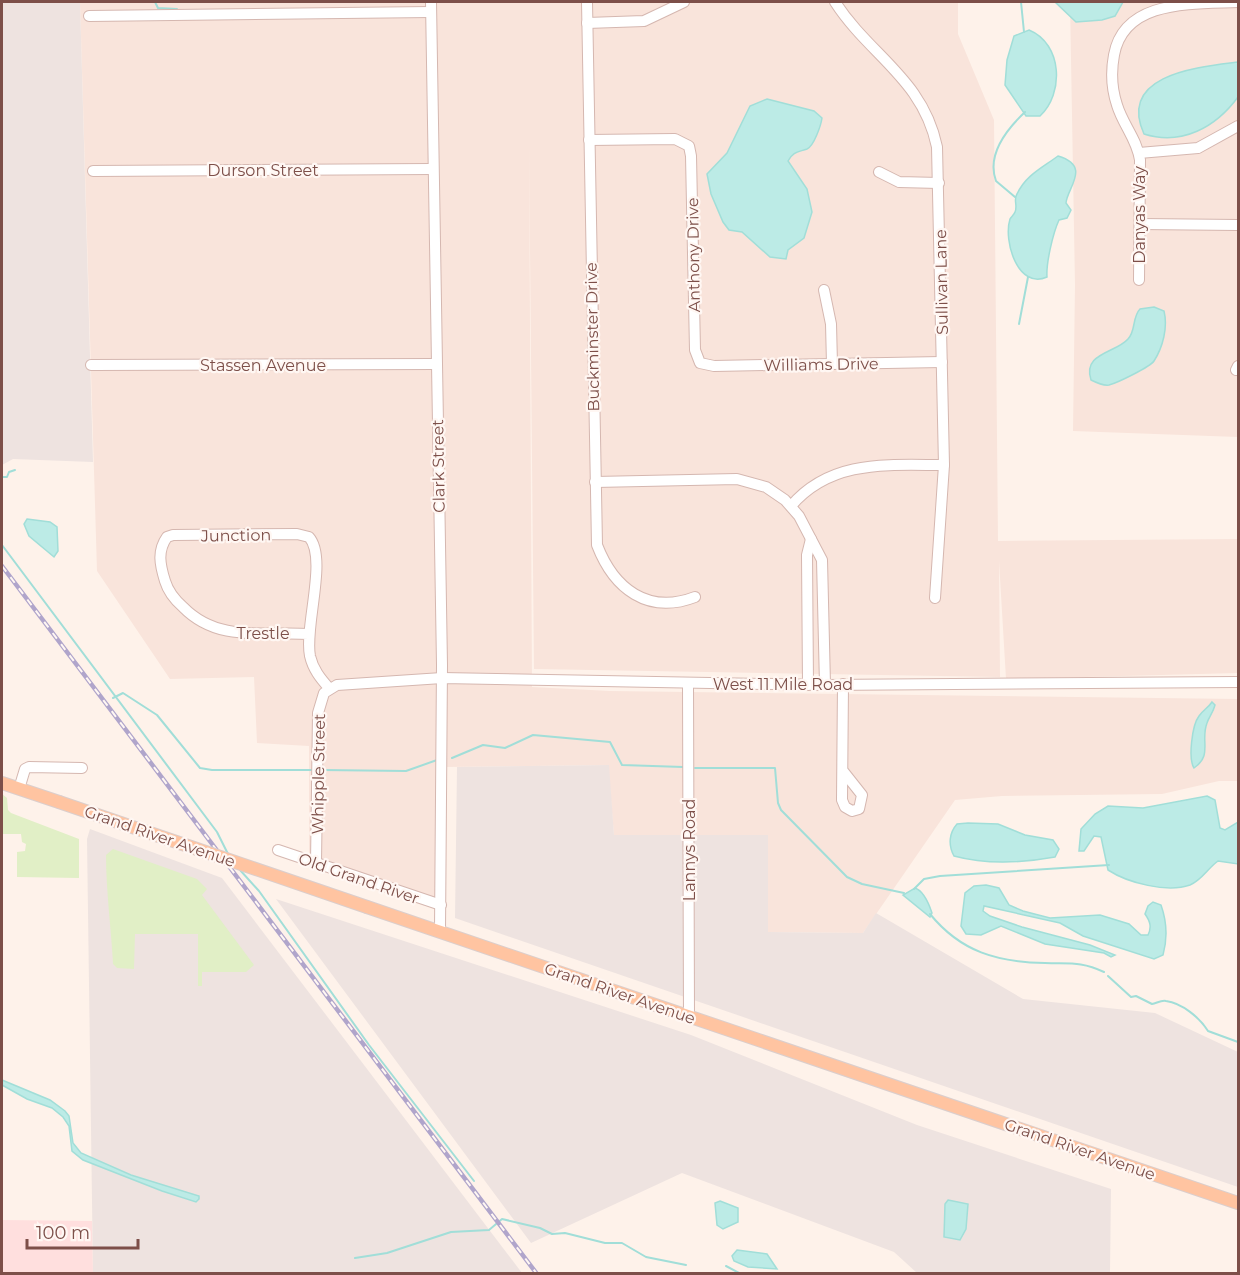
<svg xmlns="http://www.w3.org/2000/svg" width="1240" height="1275" viewBox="0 0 1240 1275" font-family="Montserrat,sans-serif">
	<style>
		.residential { fill: #f9e4db }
		.commercial { fill: #ffdfde }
		.industrial { fill: #eee3e0 }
		.green { fill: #e1efc6 }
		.water { fill: #bcebe6; stroke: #a1ded8; stroke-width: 1.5 }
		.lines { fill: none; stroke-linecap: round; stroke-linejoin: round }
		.stream { stroke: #a1ded8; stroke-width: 2 }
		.minor-casing { stroke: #d5b7b0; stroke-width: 12 }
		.major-casing { stroke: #dbcecc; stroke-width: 14 }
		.minor { stroke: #fff; stroke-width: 10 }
		.major { stroke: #ffc4a1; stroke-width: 12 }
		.rail-casing { stroke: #b0a5cb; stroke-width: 4.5 }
		.rail { stroke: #fff7f3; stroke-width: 2; stroke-dasharray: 7; stroke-linecap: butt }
		.major-bridge-casing { stroke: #dbcecc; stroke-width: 14; stroke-linecap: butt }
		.major-bridge { stroke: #ffc4a1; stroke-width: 12 }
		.labels { text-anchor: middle; stroke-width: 4.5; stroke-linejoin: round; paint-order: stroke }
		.street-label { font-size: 16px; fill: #7d4f49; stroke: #fff7f3 }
	</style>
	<rect width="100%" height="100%" fill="#fef2ea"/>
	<g class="residential">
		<polygon points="80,2 958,2 958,34 994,120 998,541 1238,539 1238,673 1006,679 999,561 1000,677 534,669 529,145 532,687 610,691 1238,699 1238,781 1219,781 1162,794 1002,796 955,800 863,933 767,932 768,836 614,835 608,765 443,767 441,905 309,861 309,746 257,743 254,677 170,679 97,571"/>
		<polygon points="1070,2 1238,2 1238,437 1073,431 1075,285"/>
	</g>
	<polygon class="commercial" points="2,1220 92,1221 93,1273 2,1273"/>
	<g class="industrial">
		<polygon points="2,2 80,2 93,462 13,459 2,465"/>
		<polygon points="609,765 614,835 768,835 768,932 863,933 876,913 1023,999 1155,1013 1238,1052 1238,1187 455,918 457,767"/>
		<polygon points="90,829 222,878 522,1273 93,1273 87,839"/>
		<polygon points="276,899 691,1035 917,1125 1111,1189 1110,1273 917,1273 894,1252 682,1173 531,1243"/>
	</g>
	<g class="green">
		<polygon points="2,794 7,798 8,810 11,813 79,839 79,878 17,877 17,852 25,851 26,844 22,842 21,834 2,834"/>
		<path d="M113,849L197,879L207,889L202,895L254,965L246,972H202V986H198V934H135L134,969L117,968L113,964C111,927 106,891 106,855Z"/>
	</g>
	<g class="water">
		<polygon points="1055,2 1123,2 1115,16 1102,20 1076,22"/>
		<path d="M1029,30C1063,44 1064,94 1040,116H1026L1005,85L1007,60L1014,36Z"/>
		<path d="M1238,62V97C1216,127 1182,146 1144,134C1117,74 1199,67 1238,62Z"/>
		<path d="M767,99L814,111L822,118C821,125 814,146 807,149C799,152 793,151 788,161L807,189L812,212L804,238L788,250L786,259L770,257L742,232L729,230L723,222L711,194L707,174L727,153L750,106Z"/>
		<path d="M1058,156C1092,166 1067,188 1066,203L1071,210L1067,218L1059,220C1053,233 1046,263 1047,277C1018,290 1003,241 1010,219C1011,217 1014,215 1015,212C1018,205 1013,200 1017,194C1026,175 1042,168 1058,156Z"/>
		<path d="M1154,307L1164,311C1168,327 1163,347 1154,361C1150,367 1117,383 1109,385C1103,386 1097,383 1091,380C1082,353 1116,353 1128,339C1136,331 1132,317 1140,309Z"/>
		<polygon points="27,519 50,522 57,527 58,551 54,557 29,536 24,524"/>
		<path d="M1212,702L1215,705C1213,713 1209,717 1207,723C1200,741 1213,755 1194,768C1188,759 1192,725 1199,716C1203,710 1208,708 1212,702Z"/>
		<path d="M1207,796L1215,800L1220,828L1225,830L1238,822V864L1218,861C1208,868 1202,880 1190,885C1167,893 1128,883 1108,870L1101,837L1094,836L1084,851H1079L1081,829L1095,814L1108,806L1143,808Z"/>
		<path d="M968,823L998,824L1025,835L1053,840L1059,849L1055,857C1022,863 987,865 954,856C948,845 949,833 957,824Z"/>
		<path d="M986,885L999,888L1009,905L1023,911L1050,918L1100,915L1129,924L1141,935H1148C1152,927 1150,921 1145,914L1148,906L1153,902L1161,905C1167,922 1168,937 1163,955L1154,959L1083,936L1060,923L984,906L983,911L990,916L1022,927L1090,945L1115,955L1111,957L1104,953L1045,944L1001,926L981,935L966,934L961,926L965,893L974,886Z"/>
		<path d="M915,888C924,891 929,904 932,913L930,917L903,895Z"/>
		<polygon points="2,1080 50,1100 65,1111 69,1116 73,1143 81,1153 131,1175 199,1196 199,1199 196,1202 162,1191 83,1160 72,1151 69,1126 63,1117 52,1108 27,1099 2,1085"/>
		<polygon points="948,1200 968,1204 966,1229 960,1240 944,1237 945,1204"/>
		<polygon points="720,1201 738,1208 738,1222 723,1229 717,1225 715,1203"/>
		<polygon points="737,1250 767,1254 777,1269 748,1267 734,1261 732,1256"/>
	</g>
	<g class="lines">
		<g class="stream">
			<polyline points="155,2 158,8 177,9"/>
			<polyline points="1021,2 1024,32"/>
			<path d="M1015,197L996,181C986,154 1007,129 1025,112"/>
			<polyline points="1019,324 1028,277"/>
			<polyline points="2,477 7,477 9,472 15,470"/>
			<polyline points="2,545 217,832 229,856"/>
			<polyline points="113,698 123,693 157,715 200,768 212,770 313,770"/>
			<polyline points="452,758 483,745 505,748 533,735 610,742 622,765 683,767"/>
			<polyline points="695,768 775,768 778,803 781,810 847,877 862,884 904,893"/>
			<polyline points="322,770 406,771 437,760"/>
			<polyline points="240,870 259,891 369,1045 474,1181"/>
			<polyline points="914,889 924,879 940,876 1109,865"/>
			<path d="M930,914C961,952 997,962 1045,963C1069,964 1081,961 1104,972"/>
			<path d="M1108,976L1131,997L1136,996L1152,1004C1157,1003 1161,1000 1166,1001C1182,1003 1200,1018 1208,1031L1238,1042"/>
			<polyline points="355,1258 387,1253 451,1232 489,1230 502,1219 540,1228 552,1234 565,1233 605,1243 622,1243 646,1257 686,1265"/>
			<polyline points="726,1266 741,1274"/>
		</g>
		<defs>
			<g id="minor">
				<polyline points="431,2 442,665 440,931"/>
				<path d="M587,2L597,545C614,589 648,615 695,597"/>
				<path d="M835,2C870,56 923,79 937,147L944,465L935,598"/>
				<polyline points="89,16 431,12"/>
				<polyline points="587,23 644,21 684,2"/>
				<polyline points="589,140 675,139 689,146 691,156 695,350 700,363 714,366 942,362"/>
				<polyline points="1139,153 1198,148 1238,126"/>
				<polyline points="93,171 433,169"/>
				<polyline points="879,172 899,182 939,183"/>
				<polyline points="1140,224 1238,225"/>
				<path d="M1139,280L1140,160C1137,139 1123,125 1117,105C1112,90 1111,71 1114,55C1124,0 1190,4 1238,2"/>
				<polyline points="824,290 831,324 832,364"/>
				<polyline points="91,365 436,364"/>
				<polyline points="1236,370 1238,366"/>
				<polyline points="595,482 737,479 766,487 785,500 799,516 822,560 825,685"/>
				<path d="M791,506C831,459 888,465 944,465"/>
				<path d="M309,634C264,631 218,643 183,607C175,600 168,591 165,581C160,565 157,551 167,537L173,535L297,534L309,537C328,558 304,627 310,656C313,669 320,678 329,688"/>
				<polyline points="688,684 689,1017"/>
				<polyline points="808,685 807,555 811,539"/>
				<polyline points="843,771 862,795 859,809 852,811 845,807 842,800 843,684"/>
				<polyline points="19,789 25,769 29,767 82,768"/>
				<polyline points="278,850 441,905"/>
				<polyline points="316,863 318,713 324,693 337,685 442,678 825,685 1238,682"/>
			</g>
			<g id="major">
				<polyline points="2,783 59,802"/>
				<polyline points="367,907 1238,1203"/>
			</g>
		</defs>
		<use href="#minor" class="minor-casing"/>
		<use href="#major" class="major-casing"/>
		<use href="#minor" class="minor"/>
		<use href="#major" class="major"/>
		<defs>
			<polyline id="rail" points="2,566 537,1274"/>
		</defs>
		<use href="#rail" class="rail-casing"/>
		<use href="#rail" class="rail"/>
		<defs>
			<polyline id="major-bridge" points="59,802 367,907"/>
		</defs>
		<use href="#major-bridge" class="major-bridge-casing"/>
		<use href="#major-bridge" class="major-bridge"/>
	</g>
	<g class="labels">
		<g class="street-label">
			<text x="263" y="176">Durson Street</text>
			<text transform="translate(1139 215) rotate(-90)" y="6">Danyas Way</text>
			<text transform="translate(693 255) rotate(-91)" y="6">Anthony Drive</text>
			<text transform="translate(941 282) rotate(-91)" y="6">Sullivan Lane</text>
			<text transform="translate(592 337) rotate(-91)" y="6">Buckminster Drive</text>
			<text transform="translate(821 364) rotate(-1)" y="6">Williams Drive</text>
			<text x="263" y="371">Stassen Avenue</text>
			<text transform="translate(438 466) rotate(-91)" y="6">Clark Street</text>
			<text transform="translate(236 535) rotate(-1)" y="6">Junction</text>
			<text x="263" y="639">Trestle</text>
			<text x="783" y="690">West 11 Mile Road</text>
			<text transform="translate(318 774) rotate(-89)" y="6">Whipple Street</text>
			<text transform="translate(160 836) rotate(19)" y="6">Grand River Avenue</text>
			<text transform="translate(689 850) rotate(-90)" y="6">Lannys Road</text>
			<text transform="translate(359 878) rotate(19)" y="6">Old Grand River</text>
			<text transform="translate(620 993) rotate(19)" y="6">Grand River Avenue</text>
			<text transform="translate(1080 1149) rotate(19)" y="6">Grand River Avenue</text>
		</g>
	</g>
	<rect width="1240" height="1275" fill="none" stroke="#7d4f49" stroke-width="6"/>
	<path d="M27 1239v9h111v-9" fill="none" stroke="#7d4f49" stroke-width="3"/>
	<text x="36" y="1239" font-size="18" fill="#7d4f49" stroke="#fff7f3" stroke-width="4.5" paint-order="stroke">100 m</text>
</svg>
